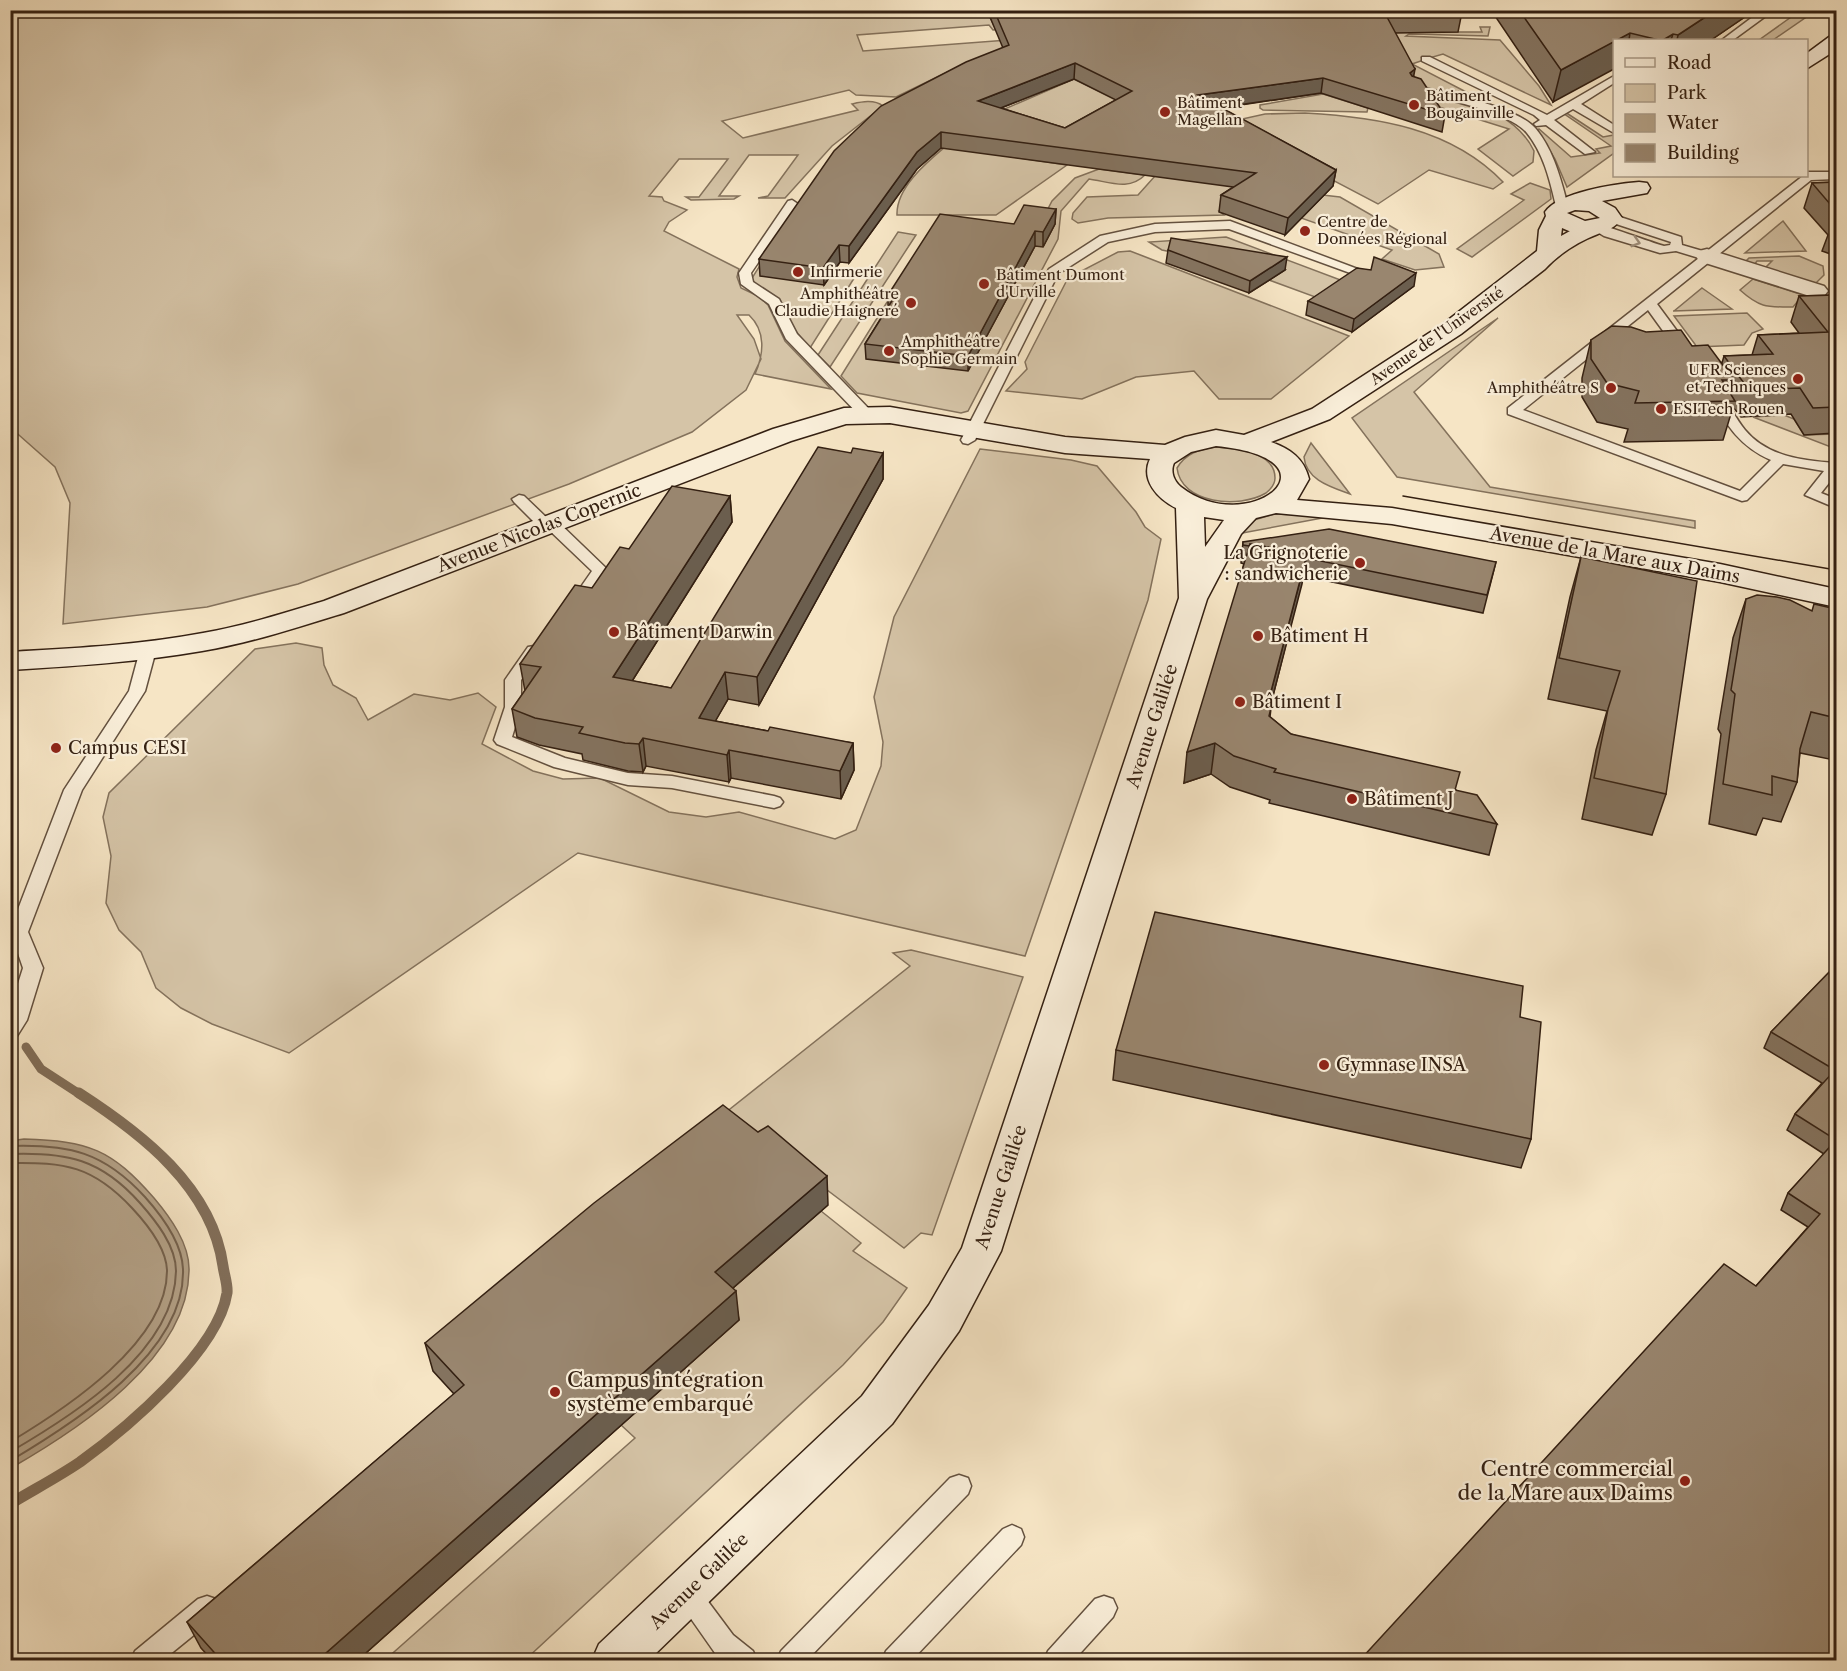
<svg xmlns="http://www.w3.org/2000/svg" width="1847" height="1671" viewBox="0 0 1847 1671" font-family="'Libre Caslon Text',serif">
	<style>
		.green { fill: #d5c4a7; stroke: #84725c; stroke-width: 1.5 }
		.water { fill: #b4a288; stroke: #816e59; stroke-width: 1.5 }
		.lines { fill: none; stroke-linecap: round; stroke-linejoin: round }
		.shore { stroke: #74614d; stroke-width: 2 }
		.stream-far1 { stroke: #816e59; stroke-width: 9 }
		.stream { stroke: #816e59; stroke-width: 11 }
		.lane-casing { stroke: #64513f; stroke-width: 3 }
		.street-casing { stroke: #64513f; stroke-width: 3 }
		.secondary-casing { stroke: #342012; stroke-width: 3 }
		.lane { fill: #f9eed9; fill-rule: evenodd }
		.street { fill: #f9eed9; fill-rule: evenodd }
		.secondary { fill: #f9eed9; fill-rule: evenodd }
		.tram { stroke: #342012; stroke-width: 1.5 }
		.wall { fill: #84735f; stroke: #342012; stroke-width: 1.5; fill-rule: evenodd }
		.shaded-wall { fill: #6b5e4e; stroke: #342012; stroke-width: 1.5 }
		.building { fill: #99866f; stroke: #342012; stroke-width: 1.5; fill-rule: evenodd }
		.oneway { stroke: #a0917f }
		.poi-dot { fill: #8f2418; stroke: #f9eed9; stroke-width: 2 }
		.labels { text-anchor: middle; stroke-width: 4.5; stroke-linejoin: round; paint-order: stroke }
		.far-poi-label { font-size: 15px; fill: #342012; stroke: #f9eed9; text-anchor: start }
		.far-street-label { font-size: 15px; fill: #342012; stroke: #f9eed9 }
		.street-label { font-size: 18px; fill: #342012; stroke: #f9eed9 }
		.poi-label { font-size: 18px; fill: #342012; stroke: #f9eed9; text-anchor: start }
		.near-poi-label { font-size: 21px; fill: #342012; stroke: #f9eed9; text-anchor: start }
	</style>
	<rect width="100%" height="100%" fill="#f6e5c5"/>
	<filter id="stains"><feTurbulence type="fractalNoise" baseFrequency=".00333" numOctaves="4"/><feColorMatrix values="0 0 0 0 .2 0 0 0 0 .09 0 0 0 0 .02 0 0 0 .5 -.17"/></filter>
	<radialGradient id="worn" r=".72"><stop offset=".6" stop-color="#630" stop-opacity="0"/><stop offset="1" stop-color="#630" stop-opacity=".3"/></radialGradient>
	<g class="green">
		<path d="M987,10L994,26L1009,29L993,30L989,25L857,35L863,51L1034,38L966,63L896,97L856,95L849,90L722,121L743,138L858,110L852,104C861,102 874,99 883,106L832,146L785,198H758L768,196L798,155H749L719,196H739L734,199L691,200L686,197H699L728,159H679L649,196L662,197L664,201L687,210L669,222L664,231L739,269L737,277L741,288L758,296L768,305L785,341L831,389L755,374C764,354 766,331 749,315H737L754,339L761,359L746,390L692,432L569,484L298,584L207,607L63,624L70,503L55,467L11,428V11Z"/>
		<polygon points="1801,10 1815,11 1773,40 1759,40"/>
		<polygon points="1415,11 1425,32 1482,32 1480,27 1490,27 1488,36 1409,34 1406,36 1500,40 1539,86 1551,105 1443,54 1426,59 1421,57 1424,60 1412,64 1499,109 1467,97 1412,84 1376,34"/>
		<polygon points="1074,79 1136,109 1075,137 1000,111"/>
		<path d="M1426,91C1466,104 1514,109 1534,151L1533,162L1513,176L1478,149L1509,129L1423,102Z"/>
		<polygon points="1323,94 1368,108 1367,112 1263,110 1260,108 1260,105"/>
		<polygon points="1565,112 1603,137 1614,135 1614,153 1567,187 1555,159 1538,131 1539,129 1571,157 1600,153 1596,149 1611,146 1563,113"/>
		<path d="M1305,113C1377,117 1451,128 1503,182L1493,189L1429,170L1378,204L1224,123L1265,114Z"/>
		<path d="M945,147L1067,165L996,215H897C896,188 926,163 945,147Z"/>
		<path d="M1099,169L1145,175C1129,191 1110,182 1089,179L1061,211L1058,239L968,411L961,413L857,393L841,376L927,238L1041,222L1052,201L1075,178Z"/>
		<polygon points="1155,176 1340,197 1439,254 1444,267 1415,270 1382,259 1392,250 1253,201 1219,211 1224,215 1108,218 1078,223 1072,219 1073,213 1087,197 1138,195"/>
		<polygon points="1530,183 1550,190 1551,199 1472,257 1457,249 1524,200 1511,194"/>
		<polygon points="1783,221 1806,251 1745,253"/>
		<polygon points="898,232 916,235 830,367 818,355"/>
		<polygon points="1226,237 1351,284 1326,301 1269,280 1284,269 1176,253 1162,250 1149,242"/>
		<polygon points="1130,251 1143,256 1349,336 1271,399 1219,399 1194,371 1136,377 1082,399 1006,391 1027,369 1025,362 1068,278 1118,252"/>
		<polygon points="1799,256 1823,266 1824,275 1815,284 1765,268 1772,261 1757,261 1754,265 1745,262 1749,258"/>
		<polygon points="764,259 772,260 824,285 835,269 858,272 810,348 794,329 780,300 755,284 752,278"/>
		<path d="M1753,279L1803,295L1793,307C1767,307 1760,308 1740,290Z"/>
		<polygon points="1702,288 1732,309 1673,311 1674,311"/>
		<polygon points="1747,313 1763,329 1752,333 1744,345 1697,347 1674,316"/>
		<polygon points="1498,318 1414,392 1490,487 1695,521 1695,528 1397,477 1352,418"/>
		<polygon points="1784,415 1794,419 1804,435 1836,434 1836,449 1753,417"/>
		<path d="M1311,443L1350,494C1331,487 1306,480 1304,457Z"/>
		<path d="M1215,447C1234,448 1275,451 1275,478C1275,484 1271,489 1266,493C1239,509 1181,504 1177,468C1186,453 1198,450 1215,447Z"/>
		<polygon points="980,449 1071,460 1097,466 1136,512 1145,527 1161,539 1148,600 1025,956 578,853 289,1053 212,1024 181,1008 156,988 141,952 119,930 106,903 111,856 103,817 109,793 255,649 296,643 322,648 324,665 333,685 356,698 368,720 414,694 450,700 478,693 496,707 482,744 533,771 563,779 600,778 669,812 706,817 739,812 835,839 856,830 881,766 883,742 874,697 894,617"/>
		<polygon points="1274,514 1333,516 1237,534 1254,520"/>
		<polygon points="911,950 1023,977 932,1235 921,1233 904,1248 725,1113 910,966 893,953"/>
		<polygon points="821,1211 861,1243 853,1251 907,1288 883,1322 843,1365 525,1660 385,1660 635,1438 621,1425 718,1301"/>
	</g>
	<path class="water" d="M24,1139C89,1141 111,1149 154,1198C170,1217 190,1244 189,1271C188,1358 79,1429 11,1468L10,1141Z"/>
	<g class="lines">
		<g class="shore">
			<path d="M10,1146C69,1144 104,1152 145,1197C162,1216 182,1242 183,1269C186,1353 74,1423 10,1461"/>
			<path d="M10,1154C67,1152 101,1159 140,1203C156,1221 176,1246 176,1271C175,1352 72,1416 10,1452"/>
			<path d="M10,1163C65,1162 93,1166 132,1208C147,1224 166,1247 167,1270C168,1342 65,1409 10,1442"/>
		</g>
		<polyline class="stream-far1" points="26,1047 41,1069 81,1095"/>
		<path class="stream" d="M10,1504C33,1490 58,1477 80,1462C127,1428 218,1351 227,1293C228,1285 224,1274 223,1266C212,1187 141,1133 79,1093"/>
		<defs>
			<g id="lane">
				<polygon points="1762,10 1774,10 1733,40 1722,40"/>
				<polygon points="1422,57 1430,57 1547,115 1614,76 1614,83 1581,104 1614,125 1614,133 1573,109 1554,120 1595,152 1585,154 1546,125 1536,126 1534,124 1540,120 1534,115 1422,61"/>
				<path d="M1415,86C1444,93 1517,106 1536,129C1554,151 1561,180 1568,206L1566,209L1556,206C1550,181 1544,154 1527,133C1509,111 1439,98 1411,91L1410,89Z"/>
				<path d="M1808,172H1836V179L1811,180L1657,304L1691,350L1689,353H1679L1648,310L1523,410L1740,491L1771,460C1740,447 1727,425 1710,397L1712,394H1722C1730,406 1736,419 1745,430C1767,457 1805,461 1836,463V474L1821,493L1836,499V508L1805,495L1824,471L1783,464L1747,500L1742,501L1508,414V408L1699,258L1676,251L1660,253L1604,236L1594,230V224C1601,223 1652,243 1664,246L1670,245L1671,242L1607,221V215L1611,214L1681,237L1682,245L1706,252Z"/>
				<polygon points="792,200 798,204 751,273 753,282 779,299 797,334 871,411 871,417 861,417 786,339 769,304 741,284 739,273 788,201"/>
				<polygon points="1230,221 1363,271 1361,274 1353,274 1229,229 1155,232 1108,242 1058,274 975,440 968,444 963,443 961,440 1049,269 1100,236 1155,224"/>
				<path d="M519,495L524,496L548,519L556,520L608,570C599,584 587,612 566,607L564,604L576,594L592,571L548,529L540,528L514,502L512,499Z"/>
				<polygon points="148,645 156,650 145,691 82,790 28,932 43,968 27,1020 17,1036 10,1038 10,1009 23,968 10,930 64,790 129,691 140,650"/>
				<polygon points="534,646 542,651 521,680 521,707 512,737 565,758 628,773 672,776 774,796 780,798 783,802 780,806 774,808 672,788 628,785 554,767 497,744 494,740 505,707 505,680 528,647"/>
				<polygon points="959,1475 968,1478 971,1486 968,1494 807,1660 777,1660 781,1651 950,1478"/>
				<polygon points="1012,1525 1021,1529 1024,1537 1021,1545 912,1660 882,1660 886,1651 1003,1529"/>
				<polygon points="686,1581 695,1584 733,1635 753,1651 757,1660 724,1660 715,1653 673,1593 677,1584"/>
				<polygon points="207,1596 216,1599 220,1608 216,1617 163,1660 131,1660 135,1651 198,1599"/>
				<polygon points="1104,1596 1113,1599 1117,1608 1113,1617 1074,1660 1044,1660 1048,1651 1095,1599"/>
			</g>
			<polygon id="street" points="1707,249 1824,286 1828,291 1824,296 1816,298 1699,261 1696,256 1699,251"/>
			<g id="secondary">
				<polygon points="1836,35 1836,50 1806,69 1806,54 1829,37"/>
				<path d="M1639,182L1647,183L1650,188L1647,193L1602,201L1615,208L1622,218C1615,228 1609,229 1598,234C1579,241 1559,254 1545,269L1461,334L1330,419L1271,442C1290,449 1304,458 1309,479L1297,500L1392,508L1720,564L1836,589V607L1720,582L1392,524L1276,513L1256,518L1241,534L1207,599L1001,1251L959,1331L892,1424L649,1660H592L599,1644L862,1396L929,1305L962,1248L1179,598L1176,508C1158,499 1140,480 1150,459L1065,453L890,423L846,424L791,441L344,613C298,627 250,643 202,651C139,662 75,666 10,670V652C75,648 140,645 203,633C244,626 284,613 324,601L773,429L844,408L890,407L1065,437L1165,445L1185,437L1216,430L1244,435L1312,409L1443,324L1537,251L1539,230L1546,216L1545,212C1559,192 1615,184 1639,182ZM1575,210L1589,211L1600,218L1585,221L1567,213ZM1562,228L1569,231H1570L1561,236ZM1216,446C1348,459 1249,540 1181,487C1174,481 1170,472 1174,463L1191,452ZM1204,517L1224,520L1205,547Z"/>
			</g>
		</defs>
		<use href="#lane" class="lane-casing"/>
		<use href="#street" class="street-casing"/>
		<use href="#secondary" class="secondary-casing"/>
		<use href="#lane" class="lane"/>
		<use href="#street" class="street"/>
		<use href="#secondary" class="secondary"/>
		<polyline class="tram" points="1403,496 1836,570"/>
	</g>
	<g class="wall">
		<path d="M987,10H1125V14L1461,17L1458,32L1395,33L1414,77L1445,115L1442,132L1321,93L1221,108L1336,170L1333,186L1285,235L1219,212L1221,195L1233,187L941,148L917,169L849,263L840,262L824,285L760,276L759,259L1003,48ZM1074,79L1116,100L1065,128L1001,108Z"/>
		<polygon points="1491,10 1755,10 1711,40 1614,40 1553,102"/>
		<polygon points="1836,182 1836,256 1822,251 1828,235 1804,208 1812,183"/>
		<polygon points="1056,209 1055,224 1043,247 1035,246 968,371 866,359 865,344 888,307 888,295 1014,224"/>
		<polygon points="1168,250 1285,270 1249,293 1166,263"/>
		<polygon points="1414,286 1352,332 1306,315 1308,301"/>
		<polygon points="1836,295 1836,433 1804,435 1791,414 1741,417 1733,407 1723,440 1624,442 1628,429 1597,422 1582,397 1582,378 1591,340 1692,346 1722,363 1724,356 1752,355 1758,335 1799,333 1791,322 1799,296"/>
		<polygon points="851,453 883,453 883,479 759,705 728,699 715,721 768,731 853,743 854,770 841,799 731,778 729,782 646,766 643,772 628,771 583,760 582,754 539,745 517,737 512,709 525,691 520,664 629,549 730,496 732,522 632,681 671,688"/>
		<polygon points="1243,542 1496,562 1483,613 1303,576 1272,700 1270,717 1291,734 1456,790 1497,824 1489,855 1269,803 1270,800 1230,787 1211,774 1184,783 1244,564 1241,563"/>
		<polygon points="1581,557 1666,794 1652,835 1582,819 1596,750 1607,711 1548,699 1570,597"/>
		<polygon points="1746,599 1812,611 1836,609 1836,741 1829,759 1800,753 1797,782 1781,822 1763,818 1756,835 1709,824 1721,734 1718,729 1733,638"/>
		<polygon points="1836,965 1836,1660 1756,1286 1808,1227 1781,1210 1788,1193 1824,1154 1787,1130 1795,1114 1822,1083 1764,1048 1771,1032"/>
		<polygon points="1520,1017 1531,1139 1521,1168 1113,1080 1116,1050"/>
		<polygon points="828,1205 733,1288 739,1320 358,1660 212,1660 201,1648 187,1622 454,1394 433,1371 425,1343"/>
	</g>
	<g class="shaded-wall">
		<polygon points="1716,10 1755,10 1711,40 1677,40 1678,35"/>
		<polygon points="1630,33 1629,40 1616,40"/>
		<polygon points="1673,34 1671,40 1663,40"/>
		<polygon points="1614,41 1614,69 1553,102 1561,70"/>
		<polygon points="1075,63 1074,79 978,117 978,101"/>
		<polygon points="1415,69 1412,85 1410,73"/>
		<polygon points="1323,78 1321,93 1197,111 1198,95"/>
		<polygon points="941,132 941,148 917,169 849,263 849,246 917,152"/>
		<polygon points="1336,170 1333,186 1285,235 1288,218"/>
		<polygon points="1056,209 1055,224 1043,247 1043,232"/>
		<polygon points="1035,231 1035,246 968,371 968,356"/>
		<polygon points="839,245 840,262 824,285 823,268"/>
		<polygon points="1287,257 1285,270 1249,293 1250,281"/>
		<polygon points="1416,273 1414,286 1352,332 1354,319"/>
		<polygon points="883,453 883,479 759,705 757,677"/>
		<polygon points="730,496 732,522 617,705 613,677"/>
		<polygon points="1307,554 1302,584 1264,730 1269,699"/>
		<polygon points="725,672 728,699 701,746 699,718"/>
		<polygon points="643,738 646,766 643,772 639,744"/>
		<polygon points="853,743 854,770 841,799 840,771"/>
		<polygon points="1215,743 1211,774 1184,783 1187,752"/>
		<polygon points="729,750 731,778 729,782 727,755"/>
		<polygon points="827,1176 828,1205 718,1301 715,1272"/>
		<polygon points="736,1291 739,1320 358,1660 318,1660"/>
		<polygon points="286,1656 288,1660 281,1660"/>
	</g>
	<g class="building">
		<path d="M994,10H1125V14L1147,10H1458L1461,17H1387L1415,69L1410,73L1412,76L1421,79L1445,115L1323,78L1198,95L1336,170L1288,218L1221,195L1256,173L941,132L917,152L849,246L839,245L823,268L759,259L834,151L881,106L966,62L1009,45ZM1075,63L1132,91L1065,128L978,101Z"/>
		<polygon points="1519,10 1716,10 1678,35 1673,34 1663,40 1659,40 1630,33 1561,70"/>
		<polygon points="1836,182 1836,211 1812,183"/>
		<polygon points="1024,205 1056,209 1043,232 1035,231 968,356 865,344 895,296 888,295 940,214 1014,224"/>
		<polygon points="1836,221 1836,228 1831,226"/>
		<polygon points="1171,238 1287,257 1250,281 1168,250"/>
		<polygon points="1374,257 1416,273 1354,319 1308,301 1357,268 1371,270"/>
		<polygon points="1836,295 1836,407 1813,408 1800,388 1749,390 1724,356 1773,354 1758,335 1828,332 1799,296"/>
		<polygon points="1612,326 1631,327 1646,332 1681,330 1692,346 1708,345 1734,380 1722,380 1735,401 1635,403 1639,391 1607,383 1591,359 1591,340"/>
		<polygon points="818,447 851,453 853,448 883,453 757,677 725,672 699,718 768,731 770,727 853,743 840,771 729,750 727,755 643,738 639,744 625,743 579,733 583,727 535,718 512,709 541,667 520,664 575,585 592,588 620,547 629,549 672,486 730,496 613,677 671,688"/>
		<polygon points="1329,529 1496,562 1487,595 1306,558 1307,554 1250,544 1249,546 1243,545 1243,542"/>
		<polygon points="1250,544 1307,554 1269,699 1273,700 1269,716 1291,734 1460,772 1455,790 1477,795 1497,824 1274,772 1276,769 1234,756 1215,743 1187,752"/>
		<polygon points="1581,557 1697,581 1666,794 1594,778 1608,709 1620,671 1559,658"/>
		<polygon points="1757,595 1777,597 1790,600 1812,611 1814,604 1836,609 1836,718 1811,712 1800,749 1797,782 1772,776 1772,795 1723,784 1735,694 1731,690 1746,599"/>
		<polygon points="1155,912 1523,986 1520,1017 1541,1022 1531,1139 1116,1050"/>
		<polygon points="1836,965 1836,1140 1795,1114 1835,1070 1771,1032"/>
		<polygon points="723,1105 758,1132 768,1126 827,1176 715,1272 736,1291 318,1660 290,1660 286,1656 281,1660 221,1660 187,1622 464,1385 425,1343 594,1203"/>
		<polygon points="1836,1140 1836,1660 1360,1660 1724,1264 1756,1286 1820,1214 1788,1193"/>
	</g>
	<defs><path id="oneway-chevron" d="M-2-3.5L2.5 0L-2 3.5" fill="none" stroke-width="1.6" stroke-linecap="round" stroke-linejoin="round" transform="scale(1.5)"/></defs>
	<use class="oneway" href="#oneway-chevron" transform="translate(1636 242) rotate(17)"/>
	<g class="poi-dot">
		<circle cx="1414" cy="105" r="6"/>
		<circle cx="1165" cy="112" r="6"/>
		<circle cx="1305" cy="231" r="6"/>
		<circle cx="798" cy="272" r="6"/>
		<circle cx="984" cy="284" r="6"/>
		<circle cx="911" cy="303" r="6"/>
		<circle cx="889" cy="351" r="6"/>
		<circle cx="1798" cy="379" r="6"/>
		<circle cx="1611" cy="388" r="6"/>
		<circle cx="1661" cy="409" r="6"/>
		<circle cx="1360" cy="563" r="6"/>
		<circle cx="614" cy="632" r="6"/>
		<circle cx="1258" cy="636" r="6"/>
		<circle cx="1240" cy="702" r="6"/>
		<circle cx="56" cy="748" r="6"/>
		<circle cx="1352" cy="799" r="6"/>
		<circle cx="1324" cy="1065" r="6"/>
		<circle cx="555" cy="1392" r="6"/>
		<circle cx="1685" cy="1481" r="6"/>
	</g>
	<g class="labels">
		<g class="far-poi-label">
			<text x="1426" y="101">Bâtiment<tspan x="1426" dy="17">Bougainville</tspan></text>
			<text x="1177" y="108">Bâtiment<tspan x="1177" dy="17">Magellan</tspan></text>
			<text x="1317" y="227">Centre de<tspan x="1317" dy="17">Données Régional</tspan></text>
			<text x="810" y="277">Infirmerie</text>
			<text x="996" y="280">Bâtiment Dumont<tspan x="996" dy="17">d'Urville</tspan></text>
			<text x="899" y="299" text-anchor="end">Amphithéâtre<tspan x="899" dy="17">Claudie Haigneré</tspan></text>
			<text x="901" y="347">Amphithéâtre<tspan x="901" dy="17">Sophie Germain</tspan></text>
			<text x="1786" y="375" text-anchor="end">UFR Sciences<tspan x="1786" dy="17">et Techniques</tspan></text>
			<text x="1599" y="393" text-anchor="end">Amphithéâtre S</text>
			<text x="1673" y="414">ESITech Rouen</text>
		</g>
		<g class="far-street-label">
			<text transform="translate(1437 336) rotate(-35)" y="5">Avenue de l'Université</text>
		</g>
		<g class="street-label">
			<text transform="translate(539 528) rotate(-21)" y="6">Avenue Nicolas Copernic</text>
			<text transform="translate(1615 555) rotate(10)" y="6">Avenue de la Mare aux Daims</text>
			<text transform="translate(1152 726) rotate(-72)" y="6">Avenue Galilée</text>
			<text transform="translate(1001 1187) rotate(-72)" y="6">Avenue Galilée</text>
			<text transform="translate(699 1581) rotate(-44)" y="6">Avenue Galilée</text>
		</g>
		<g class="poi-label">
			<text x="1348" y="559" text-anchor="end">La Grignoterie<tspan x="1348" dy="21">: sandwicherie</tspan></text>
			<text x="626" y="638">Bâtiment Darwin</text>
			<text x="1270" y="642">Bâtiment H</text>
			<text x="1252" y="708">Bâtiment I</text>
			<text x="68" y="754">Campus CESI</text>
			<text x="1364" y="805">Bâtiment J</text>
			<text x="1336" y="1071">Gymnase INSA</text>
		</g>
		<g class="near-poi-label">
			<text x="567" y="1387">Campus intégration<tspan x="567" dy="24">système embarqué</tspan></text>
			<text x="1673" y="1476" text-anchor="end">Centre commercial<tspan x="1673" dy="24">de la Mare aux Daims</tspan></text>
		</g>
	</g>
	<rect width="1847" height="1671" fill="none" stroke="#f6e5c5" stroke-width="36"/>
	<rect x="12" y="12" width="1823" height="1647" fill="none" stroke="#342012" stroke-width="3"/>
	<rect x="18" y="18" width="1811" height="1635" fill="none" stroke="#342012" stroke-width="1.5"/>
	<rect x="1613" y="39" width="195" height="138" fill="#f9eed9" stroke="#aa9c89" stroke-width="1.5"/>
	<rect x="1625" y="58" width="30" height="9" fill="#f9eed9" stroke="#aa9c89" stroke-width="1.5"/>
	<text x="1667" y="69" font-size="18" fill="#342012">Road</text>
	<rect x="1625" y="84" width="30" height="18" fill="#d5c4a7" stroke="#aa9c89" stroke-width="1.5"/>
	<text x="1667" y="99" font-size="18" fill="#342012">Park</text>
	<rect x="1625" y="114" width="30" height="18" fill="#b4a288" stroke="#aa9c89" stroke-width="1.5"/>
	<text x="1667" y="129" font-size="18" fill="#342012">Water</text>
	<rect x="1625" y="144" width="30" height="18" fill="#99866f" stroke="#aa9c89" stroke-width="1.5"/>
	<text x="1667" y="159" font-size="18" fill="#342012">Building</text>
	<rect width="100%" height="100%" filter="url(#stains)"/>
	<rect width="100%" height="100%" fill="url(#worn)"/>
</svg>
